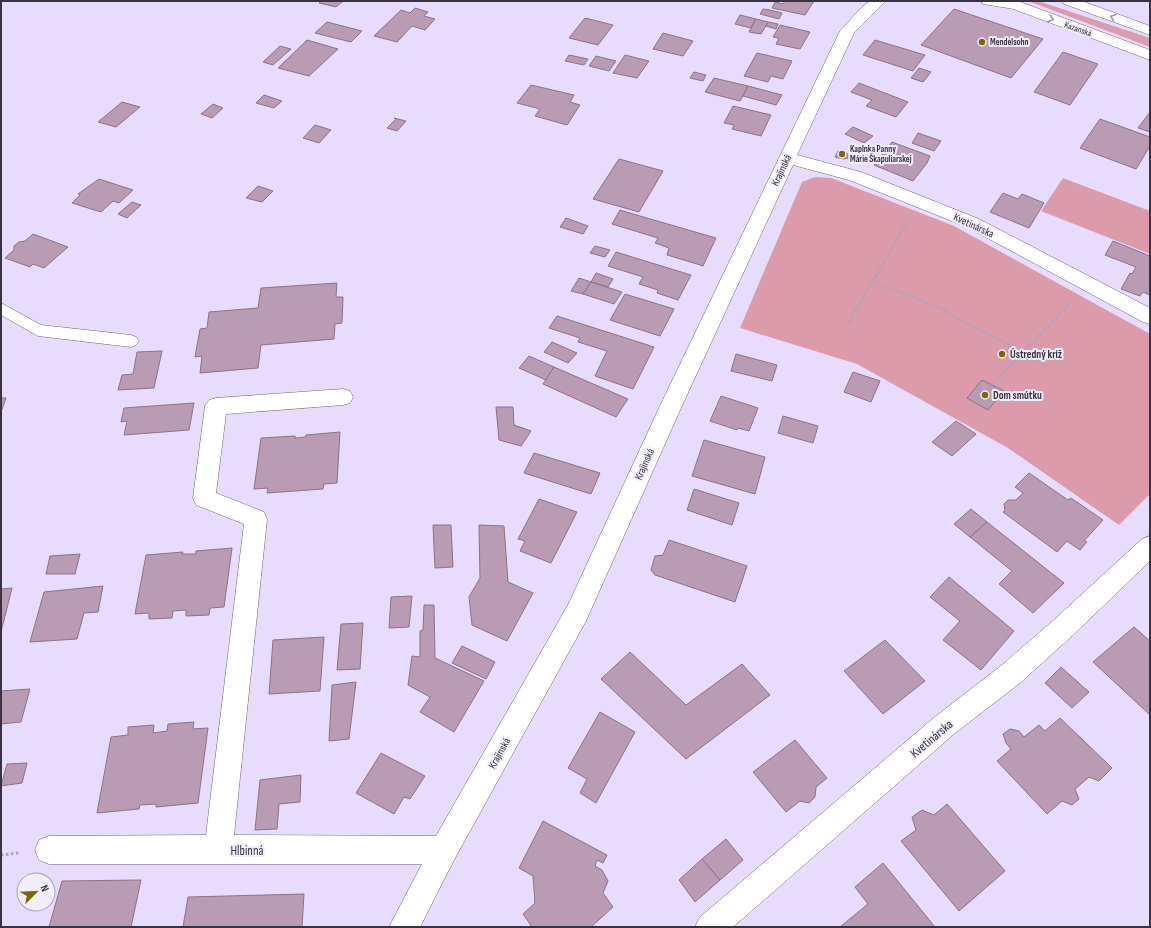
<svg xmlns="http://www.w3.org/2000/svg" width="1151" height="928" viewBox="0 0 1151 928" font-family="'Sofia Sans Condensed',sans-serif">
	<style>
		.green { fill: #dc9baa }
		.building { fill: #b99cb3; stroke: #8c7187 }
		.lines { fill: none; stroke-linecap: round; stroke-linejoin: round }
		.lane-casing { stroke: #6d637f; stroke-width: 1 }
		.street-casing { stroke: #6d637f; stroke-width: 1 }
		.secondary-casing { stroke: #6d637f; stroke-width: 1 }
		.path-far2 { stroke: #aba2bc; stroke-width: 2; stroke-dasharray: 1.5 1.5; stroke-linecap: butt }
		.path-far1 { stroke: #aba2bc; stroke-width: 2.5; stroke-dasharray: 2 2; stroke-linecap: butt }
		.path { stroke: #aba2bc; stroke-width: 3; stroke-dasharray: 2.5 2.5; stroke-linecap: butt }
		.lane { fill: #fff; fill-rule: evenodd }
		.street { fill: #fff; fill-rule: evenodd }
		.secondary { fill: #fff; fill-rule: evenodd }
		.oneway { stroke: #9c99a0 }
		.poi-dot { fill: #7b6900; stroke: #f1edfa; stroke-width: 1.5 }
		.labels { text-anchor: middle; stroke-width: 4; stroke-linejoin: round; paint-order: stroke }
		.far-street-label { font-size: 9px; fill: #383340; stroke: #f1edfa }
		.far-poi-label { font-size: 9px; font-weight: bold; fill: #383340; stroke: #f1edfa; text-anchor: start }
		.street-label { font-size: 11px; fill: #383340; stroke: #f1edfa }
		.poi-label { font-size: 11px; font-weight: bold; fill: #383340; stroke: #f1edfa; text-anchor: start }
		.near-street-label { font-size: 13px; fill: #383340; stroke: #f1edfa }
	</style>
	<rect width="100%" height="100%" fill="#e7dcfd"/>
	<g class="green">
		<polygon points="1028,1 1038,1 1150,38 1150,47"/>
		<polygon points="815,177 831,178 954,226 1150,334 1150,494 1119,525 1008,448 857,364 740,328 802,182"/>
		<polygon points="1063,178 1150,211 1150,254 1041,211"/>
	</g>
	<g class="building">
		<polygon points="322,1 343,1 336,7 319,3"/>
		<polygon points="785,1 814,1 805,15 772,8 775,2 783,4"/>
		<polygon points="415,8 428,12 424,16 435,19 425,30 412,26 397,42 374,36 401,10 410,13"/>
		<polygon points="763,9 770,10 782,13 779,19 760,14"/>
		<polygon points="954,9 1043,39 1011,78 921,45"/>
		<polygon points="740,15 756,19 751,28 735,24"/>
		<polygon points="585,18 613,25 598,45 569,38"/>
		<polygon points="756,19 768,22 761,34 749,32"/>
		<polygon points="327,22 362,31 351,42 315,33"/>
		<polygon points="768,22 778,24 776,29 766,26"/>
		<polygon points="780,25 810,32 800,49 776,44 779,38 773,37"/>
		<polygon points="663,33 693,41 683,56 653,49"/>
		<polygon points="307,40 338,49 309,76 278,68"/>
		<polygon points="875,40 925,55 913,71 863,55"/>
		<polygon points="280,46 291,49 273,65 263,62"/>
		<polygon points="1063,52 1098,64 1070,105 1034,92"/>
		<polygon points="757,53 792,61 783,79 771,76 768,82 744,76"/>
		<polygon points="569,55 588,59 584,65 565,61"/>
		<polygon points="625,55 649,61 637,78 613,73"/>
		<polygon points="596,56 616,61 609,71 589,66"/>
		<polygon points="919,68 931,72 923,82 911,78"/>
		<polygon points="694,72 706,75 703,81 690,78"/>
		<polygon points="714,78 748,86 740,101 705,92"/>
		<polygon points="859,83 908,102 896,117 866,106 872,100 851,92"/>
		<polygon points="531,85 574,95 570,102 580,105 567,125 535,116 540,109 517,103"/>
		<polygon points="748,86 782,95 776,105 743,96"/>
		<polygon points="264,95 282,101 274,108 256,103"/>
		<polygon points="122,102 140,107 116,127 98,122"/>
		<polygon points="213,104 223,108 212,118 201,114"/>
		<polygon points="733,106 771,115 761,136 732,129 734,125 724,123"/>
		<polygon points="1150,112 1150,132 1138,128"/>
		<polygon points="394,118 406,121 397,131 387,128 396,119"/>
		<polygon points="1100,119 1150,137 1150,146 1136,169 1080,148"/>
		<polygon points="315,125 331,130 319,143 303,138"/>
		<polygon points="853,127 873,136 864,143 845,134"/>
		<polygon points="918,133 941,141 934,151 912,143"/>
		<polygon points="892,142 930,156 927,163 913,181 874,165"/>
		<polygon points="838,151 847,153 848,155 848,158 844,159 835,157"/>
		<polygon points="619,159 663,171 639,212 593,199"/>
		<polygon points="99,179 133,190 119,203 113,201 101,212 72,203 80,195 78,194"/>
		<polygon points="258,186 273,191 262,202 246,198"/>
		<polygon points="1003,193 1018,199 1022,194 1044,203 1029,228 990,212"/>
		<polygon points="132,202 141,205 127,218 118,214"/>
		<polygon points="620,210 633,214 716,238 703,266 697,264 667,255 669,248 655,243 658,238 612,224"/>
		<polygon points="566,218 588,226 583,234 560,227"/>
		<polygon points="33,234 68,247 44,268 33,264 30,267 5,258 14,250 14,246 19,242 25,241"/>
		<polygon points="1113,241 1150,256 1150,295 1143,292 1140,296 1121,289 1130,273 1132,274 1136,267 1105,255"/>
		<polygon points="595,246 610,250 605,257 590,253"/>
		<polygon points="616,252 691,275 678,300 657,293 658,290 639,284 643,277 608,266"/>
		<polygon points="596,273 613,279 608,287 591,282"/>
		<polygon points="579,278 591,282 583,294 571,291"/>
		<polygon points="591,282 622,292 614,304 583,294"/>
		<polygon points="337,283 336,297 343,297 342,323 335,324 334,339 261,345 258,368 200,373 202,356 195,357 200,329 207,328 209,312 258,308 261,288"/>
		<polygon points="625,294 674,309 660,336 610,320"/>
		<polygon points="557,316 654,347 633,389 595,376 607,351 578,342 580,338 549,328"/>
		<polygon points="552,342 577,353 568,363 544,352"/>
		<polygon points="162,351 154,388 118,390 122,375 133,374 137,352"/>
		<polygon points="736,354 777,365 772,381 731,371"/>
		<polygon points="529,356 554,367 546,380 519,368"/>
		<polygon points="554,367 628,399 616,417 543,384"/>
		<polygon points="853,372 880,381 871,402 844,392"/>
		<polygon points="982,380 1004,391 988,410 967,398"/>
		<polygon points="721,396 758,408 749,431 738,428 737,430 710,421"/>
		<polygon points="1,398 6,398 1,412"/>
		<polygon points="194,403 189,430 124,435 127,421 121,422 124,408"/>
		<polygon points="496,407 513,407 514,425 531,431 521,446 499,440"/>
		<polygon points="783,416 818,426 813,443 778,433"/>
		<polygon points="956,421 976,434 952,456 932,442"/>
		<polygon points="340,432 337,483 324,484 323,489 267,493 268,488 254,489 261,438 295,436 295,438 306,437 306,435"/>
		<polygon points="704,440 765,457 755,494 692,476"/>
		<polygon points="534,453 600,473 591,494 524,473"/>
		<polygon points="1029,473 1068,500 1071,498 1103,520 1084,541 1087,542 1080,550 1067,541 1057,552 1003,512 1005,511 1004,504 1008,500 1016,500 1023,493 1015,487"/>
		<polygon points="694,489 739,503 732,525 687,510"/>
		<polygon points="539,499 577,512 551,563 520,551 525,541 518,539"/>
		<polygon points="971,509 987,522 970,537 954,524"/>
		<polygon points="987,522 1064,583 1033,613 999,584 1012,571 970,537"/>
		<polygon points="433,525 451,525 453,567 435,568"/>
		<polygon points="479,525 504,526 508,582 533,593 507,641 472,625 469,597 480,578"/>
		<polygon points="669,540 747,566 735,602 655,575 651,570 655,556 663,555"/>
		<polygon points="232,548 224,607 210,608 209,615 186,616 186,610 173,611 172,618 149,619 149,613 135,614 146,555 183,552 182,554 196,554 196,551"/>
		<polygon points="80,554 75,574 46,574 50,556"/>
		<polygon points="949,577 1014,631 981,670 943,640 960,621 930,597"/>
		<polygon points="103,586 98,612 84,613 77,639 30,642 44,592"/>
		<polygon points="12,588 1,632 1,589"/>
		<polygon points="412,596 409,627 389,628 391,597"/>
		<polygon points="424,605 434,605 435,658 484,681 454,732 420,712 430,697 408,685 412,656 420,657 420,631 423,630"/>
		<polygon points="363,623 360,669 337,670 341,624"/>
		<polygon points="1134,627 1150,641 1150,715 1093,662"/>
		<polygon points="324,637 320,691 269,694 273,640"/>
		<polygon points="885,640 925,681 883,714 844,671"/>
		<polygon points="462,646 495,662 486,679 452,663"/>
		<polygon points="630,652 686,705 742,664 770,695 686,759 601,679"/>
		<polygon points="1061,667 1089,692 1072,708 1045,683"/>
		<polygon points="356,682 349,739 329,741 332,685"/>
		<polygon points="30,689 21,722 1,724 1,691"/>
		<polygon points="600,712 635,732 596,803 580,793 587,779 568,768"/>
		<polygon points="1060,718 1112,768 1099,781 1089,777 1075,789 1079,799 1072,805 1062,801 1047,814 997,761 1011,749 1006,743 1003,734 1010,729 1019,731 1024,737 1039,725 1045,731"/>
		<polygon points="194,722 193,729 208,728 198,803 156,807 156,804 140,805 139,809 97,813 111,737 128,735 128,727 154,725 153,733 167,731 168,724"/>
		<polygon points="795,740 827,778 816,787 815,797 809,803 800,801 786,812 753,772"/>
		<polygon points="381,753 425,776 410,799 404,797 394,814 356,793"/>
		<polygon points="27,763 22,783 1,786 7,764"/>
		<polygon points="301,775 300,802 279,804 277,829 255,830 260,780"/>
		<polygon points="947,804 1005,871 959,911 901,841 916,830 912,817 922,810 934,815"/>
		<polygon points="543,821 607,855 603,863 597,860 595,866 602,870 608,881 603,893 613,907 591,927 532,927 523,914 535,903 533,876 519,868"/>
		<polygon points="726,839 743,860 720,880 702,859"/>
		<polygon points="702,859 720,880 695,902 679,880"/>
		<polygon points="883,863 935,927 840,927 868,904 855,887"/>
		<polygon points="141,880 131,927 49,927 62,881"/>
		<polygon points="304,894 302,927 183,927 188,897"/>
	</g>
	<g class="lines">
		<defs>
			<polygon id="lane" points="1,303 41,325 131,335 136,337 139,341 136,345 131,347 38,336 1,315"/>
			<g id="street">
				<polygon points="870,1 886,1 854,33 797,155 861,172 979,219 1150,308 1150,324 1143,322 967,227 849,180 793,165 681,408 586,621 454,860 420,927 389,927 422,864 49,864 39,860 35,850 39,840 49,836 206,835 244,524 196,505 193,498 205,406 209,400 216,398 343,389 350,391 353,397 350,403 343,405 226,414 216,493 264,512 267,519 234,835 436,836 568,605 659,408 840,31 862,7"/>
				<polygon points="981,1 1015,1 1019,2 1021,5 1019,8 1014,9 983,4"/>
				<polygon points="1150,536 1150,561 1073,635 1020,683 954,734 733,927 695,927 700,917 936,716 1002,665 1055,619 1142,539"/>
			</g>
			<g id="secondary">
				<polygon points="998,1 1018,1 1150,50 1150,60 1000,4"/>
				<polygon points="1062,1 1082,1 1150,26 1150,35 1064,4"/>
			</g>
		</defs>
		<use href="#lane" class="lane-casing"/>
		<use href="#street" class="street-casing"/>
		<use href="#secondary" class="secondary-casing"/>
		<polyline class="path-far2" points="897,239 907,222"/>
		<g class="path-far1">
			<polyline points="874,281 937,307 1049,367"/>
			<polyline points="849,322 898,238"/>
			<polyline points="992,385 1070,303"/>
		</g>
		<polyline class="path" points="1,855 19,853"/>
		<use href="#lane" class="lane"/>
		<use href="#street" class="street"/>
		<use href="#secondary" class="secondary"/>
	</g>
	<defs><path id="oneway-chevron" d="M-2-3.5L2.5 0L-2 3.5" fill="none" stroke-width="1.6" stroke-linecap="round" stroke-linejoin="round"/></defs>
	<g class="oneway">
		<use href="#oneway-chevron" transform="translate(1113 17) rotate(-160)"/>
		<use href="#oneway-chevron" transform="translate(1051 19) rotate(20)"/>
	</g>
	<g class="poi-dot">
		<circle cx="982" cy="42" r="4"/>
		<circle cx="842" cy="154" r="4"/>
		<circle cx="1002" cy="354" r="4"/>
		<circle cx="985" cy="395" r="4"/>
	</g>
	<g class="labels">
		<g class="far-street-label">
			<text transform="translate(1078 29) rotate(20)" y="3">Kazanská</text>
		</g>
		<g class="far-poi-label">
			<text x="990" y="45">Mendelsohn</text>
			<text x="850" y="152">Kaplnka Panny<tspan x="850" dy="10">Márie Škapuliarskej</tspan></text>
		</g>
		<g class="street-label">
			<text transform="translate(781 170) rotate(-65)" y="4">Krajinská</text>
			<text transform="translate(974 225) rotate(25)" y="4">Kvetinárska</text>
			<text transform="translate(644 464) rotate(-66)" y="4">Krajinská</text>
			<text transform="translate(499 753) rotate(-61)" y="4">Krajinská</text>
		</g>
		<g class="poi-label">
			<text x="1010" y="358">Ústredný kríž</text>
			<text x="993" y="399">Dom smútku</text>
		</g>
		<g class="near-street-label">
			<text transform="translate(931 738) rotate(-40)" y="5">Kvetinárska</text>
			<text x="247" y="855">Hlbinná</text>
		</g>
	</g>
	<rect width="1151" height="928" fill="none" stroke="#383340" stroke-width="4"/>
	<g transform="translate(36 892) rotate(66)"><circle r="19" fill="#f1edfa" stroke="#a7a3b0"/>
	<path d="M0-3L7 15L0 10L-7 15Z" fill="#7b6900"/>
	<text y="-6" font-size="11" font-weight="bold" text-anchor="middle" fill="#383340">N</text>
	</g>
</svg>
